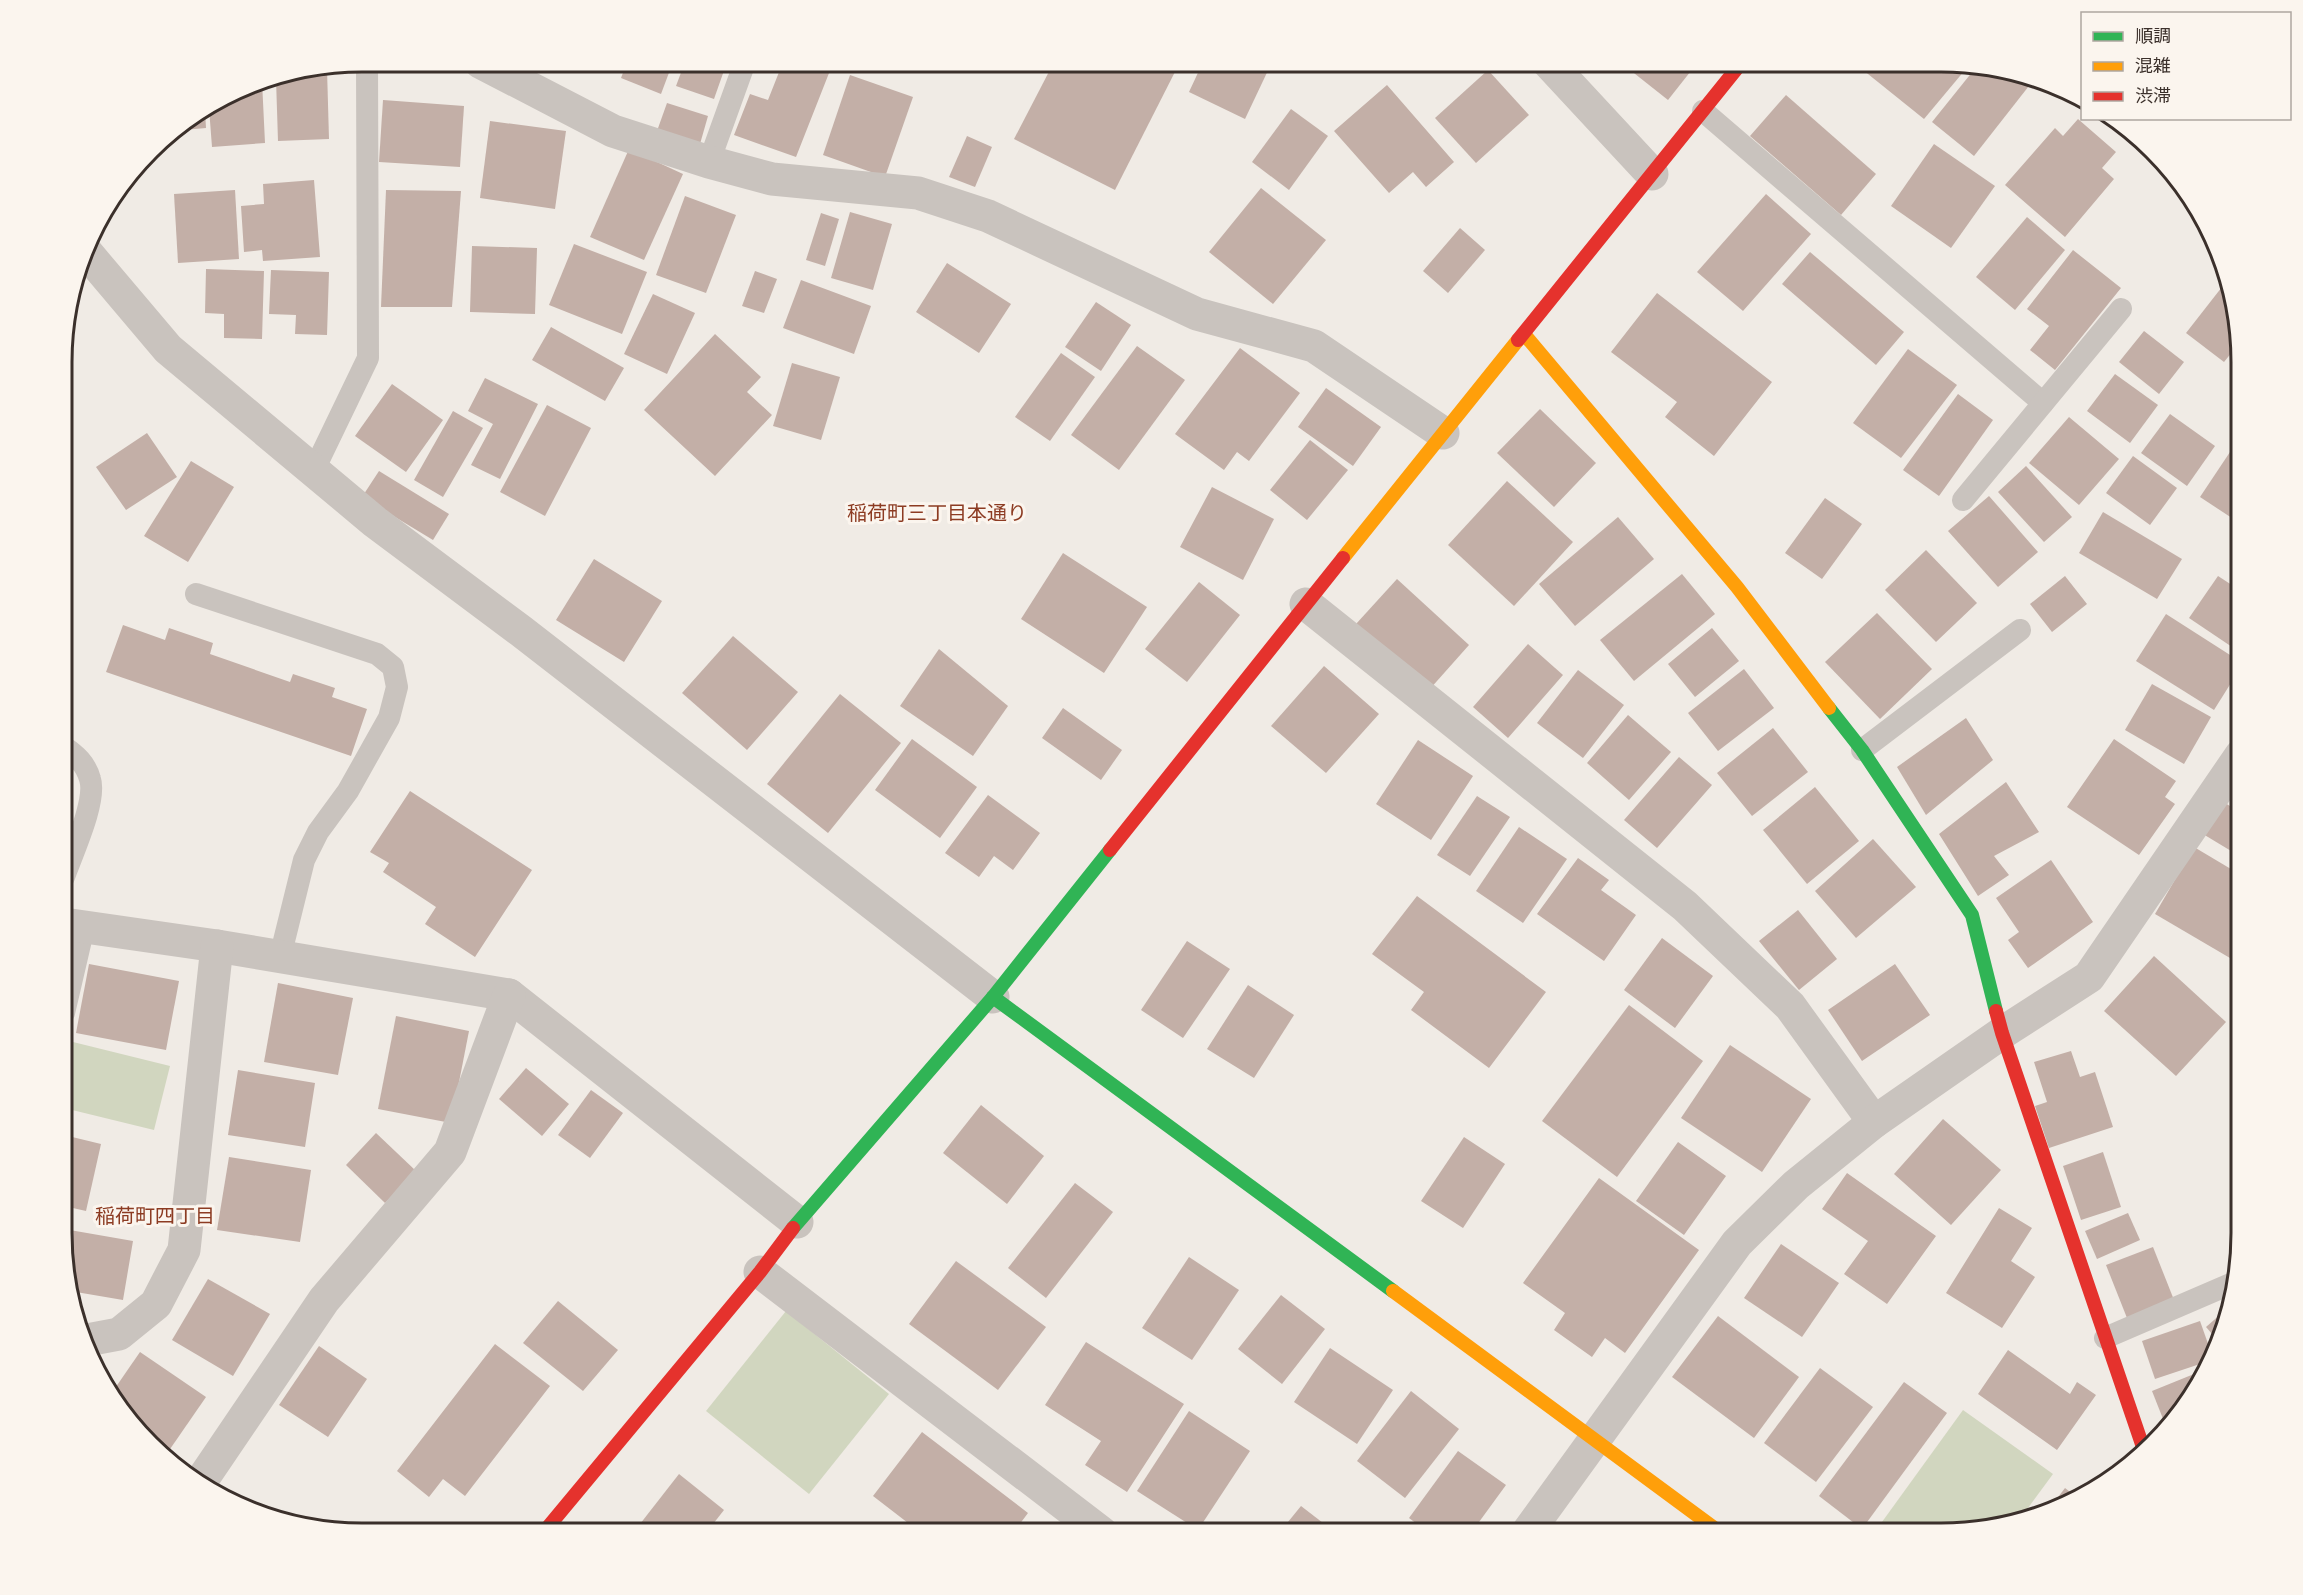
<svg xmlns="http://www.w3.org/2000/svg" width="2303" height="1595" viewBox="0 0 2303 1595" font-family="Commissioner,'Noto Sans JP',sans-serif">
	<style>
		.green { fill: #d1d6bf }
		.building { fill: #c3afa7 }
		.lines { fill: none; stroke-linecap: round; stroke-linejoin: round }
		.lane { stroke: #c9c3be; stroke-width: 22 }
		.street { stroke: #c9c3be; stroke-width: 33 }
		.fast { stroke: #30b455; stroke-width: 14 }
		.slow { stroke: #ff9f0a; stroke-width: 14 }
		.jam { stroke: #e5322d; stroke-width: 14 }
		.labels { text-anchor: middle; stroke-width: 6; stroke-linejoin: round; paint-order: stroke }
		.neighbourhood-label { font-size: 20px; fill: #8c3b22; stroke: #fbf5ee }
		.rim { fill: none; stroke: #3b302b; stroke-width: 3 }
	</style>
	<rect width="100%" height="100%" fill="#f0ebe5"/>
	<g class="green">
		<polygon points="73,1042 170,1066 154,1130 64,1108 64,1077"/>
		<polygon points="786,1311 889,1394 809,1494 706,1411"/>
		<polygon points="1963,1410 2053,1474 2017,1523 1941,1533 1874,1533"/>
	</g>
	<g class="building">
		<polygon points="603,62 673,62 661,94 621,78 624,70"/>
		<polygon points="685,62 727,62 714,99 676,86"/>
		<polygon points="783,62 814,62 831,68 796,157 734,135 750,94 768,100"/>
		<polygon points="1054,62 1180,62 1115,190 1014,139"/>
		<polygon points="1203,62 1272,62 1245,119 1189,92"/>
		<polygon points="1620,62 1698,62 1668,100"/>
		<polygon points="1870,62 1960,62 1970,64 1924,119 1863,70"/>
		<polygon points="1977,66 2036,77 1974,156 1932,122"/>
		<polygon points="327,69 329,139 278,141 276,79"/>
		<polygon points="1488,70 1529,115 1476,163 1435,118"/>
		<polygon points="850,75 913,97 885,177 823,155"/>
		<polygon points="262,81 265,143 212,147 209,108 217,103 227,102 226,97 247,84"/>
		<polygon points="1387,85 1454,162 1426,187 1413,172 1389,193 1334,131"/>
		<polygon points="1786,95 1876,174 1841,215 1750,136"/>
		<polygon points="383,100 464,106 460,167 379,162"/>
		<polygon points="667,103 708,116 700,144 657,131"/>
		<polygon points="1291,109 1328,136 1289,190 1252,162"/>
		<polygon points="205,111 206,128 172,131 181,126"/>
		<polygon points="2078,119 2116,152 2102,168 2114,179 2065,237 2005,185 2055,128 2063,136"/>
		<polygon points="490,121 566,131 555,209 480,198"/>
		<polygon points="967,136 992,147 975,187 949,177"/>
		<polygon points="1934,144 1995,186 1951,248 1891,206"/>
		<polygon points="629,149 683,174 644,260 590,237"/>
		<polygon points="314,180 320,257 263,261 262,250 244,252 241,206 264,204 263,184"/>
		<polygon points="1261,188 1326,240 1273,304 1209,252"/>
		<polygon points="235,190 239,259 178,263 174,194"/>
		<polygon points="386,190 461,191 452,307 381,307"/>
		<polygon points="1766,194 1811,234 1743,311 1697,272"/>
		<polygon points="685,196 736,215 706,293 656,275"/>
		<polygon points="850,212 892,224 873,290 831,278"/>
		<polygon points="821,213 839,219 825,266 806,260"/>
		<polygon points="2027,217 2065,250 2015,310 1976,277"/>
		<polygon points="1460,228 1485,250 1448,293 1423,271"/>
		<polygon points="574,244 647,272 622,334 549,305"/>
		<polygon points="472,246 537,248 535,314 470,312"/>
		<polygon points="2073,250 2121,288 2055,370 2030,350 2049,326 2027,309"/>
		<polygon points="1810,252 1904,332 1876,365 1782,284"/>
		<polygon points="947,263 1011,304 979,353 916,312"/>
		<polygon points="206,269 264,271 262,339 224,338 224,314 205,313"/>
		<polygon points="271,270 329,272 327,335 295,334 296,315 269,314"/>
		<polygon points="755,271 777,279 764,313 742,306"/>
		<polygon points="2229,278 2241,341 2224,362 2186,333"/>
		<polygon points="801,280 871,306 854,354 783,328"/>
		<polygon points="1657,293 1772,382 1714,456 1665,417 1677,402 1611,352"/>
		<polygon points="653,294 695,313 667,374 624,354"/>
		<polygon points="1096,302 1131,325 1101,371 1065,347"/>
		<polygon points="551,327 624,368 605,401 532,360"/>
		<polygon points="2144,331 2184,362 2159,394 2119,362"/>
		<polygon points="715,334 761,377 747,392 772,415 715,476 644,410"/>
		<polygon points="1137,346 1185,380 1119,470 1071,435"/>
		<polygon points="1240,348 1300,393 1249,461 1237,452 1224,470 1175,434"/>
		<polygon points="1908,349 1957,385 1901,458 1853,423"/>
		<polygon points="1061,353 1095,377 1050,441 1015,417"/>
		<polygon points="792,363 840,377 821,440 773,426"/>
		<polygon points="2115,374 2158,405 2130,443 2087,411"/>
		<polygon points="485,378 538,404 500,479 471,465 493,424 468,411"/>
		<polygon points="392,384 443,420 406,472 355,436"/>
		<polygon points="1326,388 1381,427 1353,466 1298,427"/>
		<polygon points="1958,394 1993,420 1939,496 1903,470"/>
		<polygon points="547,405 591,428 545,516 500,492"/>
		<polygon points="1540,409 1596,463 1554,507 1497,453"/>
		<polygon points="453,411 483,428 443,497 414,480"/>
		<polygon points="2170,414 2215,446 2187,486 2141,453"/>
		<polygon points="2069,417 2119,459 2079,505 2029,463"/>
		<polygon points="147,433 177,477 126,510 96,467"/>
		<polygon points="1310,440 1348,470 1307,520 1270,490"/>
		<polygon points="2238,440 2241,441 2241,524 2200,497"/>
		<polygon points="2133,456 2177,488 2150,525 2106,493"/>
		<polygon points="191,461 234,487 188,562 144,536"/>
		<polygon points="2026,466 2072,517 2044,542 1998,492"/>
		<polygon points="379,471 449,514 433,540 362,497"/>
		<polygon points="1507,481 1573,542 1514,606 1448,545"/>
		<polygon points="1212,487 1274,519 1243,580 1180,547"/>
		<polygon points="1989,496 2038,552 1998,587 1948,531"/>
		<polygon points="1825,498 1862,524 1822,579 1785,553"/>
		<polygon points="2103,512 2182,559 2157,599 2079,553"/>
		<polygon points="1618,517 1654,559 1575,626 1539,584"/>
		<polygon points="1926,550 1977,603 1936,642 1885,590"/>
		<polygon points="1063,553 1147,607 1104,673 1021,619"/>
		<polygon points="594,559 662,601 624,662 556,620"/>
		<polygon points="1682,574 1715,614 1634,681 1600,640"/>
		<polygon points="2065,576 2087,604 2052,632 2030,604"/>
		<polygon points="2218,576 2241,591 2241,653 2189,618"/>
		<polygon points="1397,579 1469,645 1429,690 1356,624"/>
		<polygon points="1199,582 1240,615 1187,682 1145,649"/>
		<polygon points="1877,613 1932,669 1880,719 1825,662"/>
		<polygon points="2166,614 2241,662 2241,667 2214,710 2136,661"/>
		<polygon points="123,625 165,640 169,628 213,643 210,654 290,682 293,674 335,688 332,697 367,709 351,756 106,672"/>
		<polygon points="1712,628 1739,661 1695,697 1668,664"/>
		<polygon points="733,636 798,692 747,750 682,693"/>
		<polygon points="1528,644 1563,675 1508,738 1473,707"/>
		<polygon points="939,649 1008,706 973,756 900,706"/>
		<polygon points="1324,666 1379,714 1326,773 1271,726"/>
		<polygon points="1744,669 1774,708 1718,751 1688,713"/>
		<polygon points="1578,670 1624,705 1583,758 1537,723"/>
		<polygon points="2152,684 2211,717 2184,764 2125,730"/>
		<polygon points="840,694 901,743 828,833 767,784"/>
		<polygon points="1063,708 1122,750 1101,780 1042,738"/>
		<polygon points="1628,715 1671,752 1629,800 1587,763"/>
		<polygon points="1966,718 1993,760 1926,815 1897,767"/>
		<polygon points="1773,728 1808,772 1752,816 1717,773"/>
		<polygon points="912,739 977,787 940,838 875,790"/>
		<polygon points="2114,739 2176,781 2165,797 2175,804 2139,855 2067,807"/>
		<polygon points="1418,740 1473,776 1431,840 1376,804"/>
		<polygon points="1679,757 1712,785 1657,848 1624,820"/>
		<polygon points="2006,782 2039,832 1994,856 2009,875 1978,896 1939,834"/>
		<polygon points="1815,787 1859,841 1807,884 1763,830"/>
		<polygon points="410,791 532,870 475,957 425,924 436,907 383,872 389,863 370,852"/>
		<polygon points="988,795 1040,833 1013,870 994,856 979,877 945,853"/>
		<polygon points="1477,796 1510,817 1470,876 1437,855"/>
		<polygon points="2222,801 2241,813 2241,857 2203,834"/>
		<polygon points="1519,827 1567,859 1523,923 1476,891"/>
		<polygon points="1873,839 1916,887 1856,938 1815,891"/>
		<polygon points="2194,847 2241,875 2241,940 2230,958 2155,914"/>
		<polygon points="1578,858 1609,880 1601,890 1636,915 1604,961 1537,914"/>
		<polygon points="2051,860 2093,922 2028,968 2008,940 2019,932 1996,898"/>
		<polygon points="1417,896 1546,992 1489,1068 1411,1010 1424,992 1372,954"/>
		<polygon points="1798,910 1837,959 1799,990 1759,941"/>
		<polygon points="1662,938 1713,976 1675,1028 1624,990"/>
		<polygon points="1187,941 1230,969 1183,1038 1141,1010"/>
		<polygon points="2154,956 2226,1022 2176,1076 2104,1011"/>
		<polygon points="89,964 179,981 166,1050 76,1033"/>
		<polygon points="1895,964 1930,1015 1862,1061 1828,1010"/>
		<polygon points="278,983 353,998 338,1075 264,1062"/>
		<polygon points="1248,985 1294,1015 1254,1078 1207,1049"/>
		<polygon points="1629,1005 1703,1061 1617,1177 1542,1121"/>
		<polygon points="396,1016 469,1031 451,1123 378,1109"/>
		<polygon points="1730,1045 1811,1099 1762,1172 1681,1118"/>
		<polygon points="2071,1051 2080,1077 2095,1072 2113,1127 2049,1148 2035,1106 2047,1102 2034,1062"/>
		<polygon points="526,1068 569,1104 542,1136 499,1099"/>
		<polygon points="238,1070 315,1083 305,1147 228,1135"/>
		<polygon points="591,1090 623,1113 590,1158 558,1135"/>
		<polygon points="981,1105 1044,1156 1007,1204 943,1153"/>
		<polygon points="1943,1119 2001,1170 1951,1225 1894,1174"/>
		<polygon points="376,1133 416,1171 385,1203 346,1165"/>
		<polygon points="64,1135 101,1144 86,1211 64,1206"/>
		<polygon points="1464,1137 1505,1164 1463,1228 1421,1201"/>
		<polygon points="1678,1142 1726,1176 1684,1235 1636,1201"/>
		<polygon points="2103,1152 2121,1207 2081,1220 2063,1166"/>
		<polygon points="229,1157 311,1170 300,1242 217,1230"/>
		<polygon points="1847,1173 1936,1236 1887,1304 1844,1274 1868,1241 1822,1209"/>
		<polygon points="1599,1178 1699,1250 1625,1353 1605,1338 1592,1357 1554,1330 1565,1313 1523,1283"/>
		<polygon points="1075,1183 1113,1212 1046,1298 1008,1268"/>
		<polygon points="1999,1208 2032,1228 2011,1261 2035,1277 2002,1328 1946,1293"/>
		<polygon points="2128,1213 2140,1240 2097,1259 2085,1231"/>
		<polygon points="64,1229 133,1241 123,1300 76,1292 74,1302 64,1272"/>
		<polygon points="1781,1244 1839,1283 1802,1337 1744,1298"/>
		<polygon points="2153,1247 2174,1300 2127,1318 2106,1265"/>
		<polygon points="1189,1257 1239,1290 1192,1360 1142,1328"/>
		<polygon points="956,1261 1046,1327 998,1390 909,1324"/>
		<polygon points="208,1279 270,1314 233,1376 172,1340"/>
		<polygon points="1281,1295 1325,1329 1282,1384 1238,1349"/>
		<polygon points="558,1301 618,1350 583,1391 523,1343"/>
		<polygon points="2230,1306 2225,1330 2219,1342 2206,1327"/>
		<polygon points="1718,1316 1799,1377 1754,1438 1672,1377"/>
		<polygon points="2200,1321 2212,1355 2209,1361 2155,1379 2142,1341"/>
		<polygon points="1086,1342 1184,1404 1127,1492 1085,1465 1101,1441 1045,1405"/>
		<polygon points="495,1344 550,1386 465,1496 443,1479 429,1497 397,1471"/>
		<polygon points="319,1346 367,1379 328,1437 279,1405"/>
		<polygon points="1330,1348 1393,1390 1357,1444 1294,1402"/>
		<polygon points="2008,1350 2070,1394 2077,1382 2096,1395 2057,1450 1978,1394"/>
		<polygon points="140,1352 206,1397 168,1452 154,1443 111,1394"/>
		<polygon points="1820,1368 1873,1407 1816,1482 1764,1443"/>
		<polygon points="2194,1374 2198,1382 2180,1416 2167,1429 2152,1391"/>
		<polygon points="1904,1382 1947,1413 1862,1529 1819,1496"/>
		<polygon points="1411,1391 1459,1429 1405,1498 1357,1461"/>
		<polygon points="1189,1411 1250,1451 1198,1530 1137,1491"/>
		<polygon points="922,1432 1028,1513 1019,1525 1030,1533 921,1533 873,1496"/>
		<polygon points="1458,1451 1506,1485 1471,1533 1429,1533 1409,1518"/>
		<polygon points="679,1474 724,1510 706,1533 633,1533"/>
		<polygon points="2065,1488 2079,1499 2046,1513"/>
		<polygon points="1301,1506 1336,1533 1279,1533"/>
		<polygon points="332,1522 347,1533 326,1530"/>
		<polygon points="1571,1522 1596,1524 1609,1533 1562,1533"/>
	</g>
	<g class="lines">
		<g class="lane">
			<polyline points="1703,111 2043,403"/>
			<polyline points="709,162 745,62"/>
			<polyline points="314,470 368,358 367,62"/>
			<polyline points="1963,500 2121,309"/>
			<polyline points="196,594 377,654 393,667 397,687 389,718 348,791 318,832 304,860 280,957"/>
			<path d="M64,747C76,755 86,764 90,779C97,801 72,854 64,877"/>
			<polyline points="1862,750 2020,630"/>
			<polyline points="64,1013 84,927"/>
			<polyline points="2105,1338 2235,1282"/>
		</g>
		<g class="street">
			<polyline points="480,62 613,131 709,162 772,179 918,193 988,216 1197,314 1314,346 1443,433"/>
			<polyline points="1548,62 1652,174"/>
			<polyline points="86,252 168,349 375,522 521,631 993,997"/>
			<polyline points="1306,604 1685,906 1790,1006 1874,1122"/>
			<polyline points="64,924 217,946 509,995 797,1222"/>
			<polyline points="760,1272 1102,1533"/>
			<polyline points="87,1340 119,1334 156,1304 184,1250 217,946"/>
			<polyline points="200,1483 324,1300 450,1152 509,995"/>
			<polyline points="1527,1533 1737,1243 1796,1185 1874,1122 2002,1033 2089,977 2241,755"/>
		</g>
		<g class="fast">
			<polyline points="1829,708 1862,750 1972,915 1996,1011"/>
			<polyline points="993,997 1393,1291"/>
			<polyline points="793,1228 993,997 1110,850"/>
		</g>
		<g class="slow">
			<polyline points="1524,334 1737,587 1829,708"/>
			<polyline points="1343,558 1518,340"/>
			<polyline points="1393,1291 1721,1533"/>
		</g>
		<g class="jam">
			<polyline points="1518,340 1742,62"/>
			<polyline points="1110,850 1343,558"/>
			<polyline points="1996,1011 2002,1033 2145,1453"/>
			<polyline points="543,1533 760,1272 793,1228"/>
		</g>
	</g>
	<g class="labels">
		<g class="neighbourhood-label">
			<text x="937" y="520">稲荷町三丁目本通り</text>
			<text x="155" y="1223">稲荷町四丁目</text>
		</g>
	</g>
	<path d="M0 0H2303V1595H0ZM362 72H1941A290 290 0 0 1 2231 362V1233A290 290 0 0 1 1941 1523H362A290 290 0 0 1 72 1233V362A290 290 0 0 1 362 72Z" fill="#fbf5ee" fill-rule="evenodd"/>
	<path class="rim" d="M362 72H1941A290 290 0 0 1 2231 362V1233A290 290 0 0 1 1941 1523H362A290 290 0 0 1 72 1233V362A290 290 0 0 1 362 72Z"/>
	<rect x="2081" y="12" width="210" height="108" fill="#fbf5ee" stroke="#aea6a0" stroke-width="1.5"/>
	<rect x="2093" y="32" width="30" height="9" fill="#30b455" stroke="#aea6a0" stroke-width="1.5"/>
	<text x="2135" y="42" font-size="18" fill="#3b302b">順調</text>
	<rect x="2093" y="62" width="30" height="9" fill="#ff9f0a" stroke="#aea6a0" stroke-width="1.5"/>
	<text x="2135" y="72" font-size="18" fill="#3b302b">混雑</text>
	<rect x="2093" y="92" width="30" height="9" fill="#e5322d" stroke="#aea6a0" stroke-width="1.5"/>
	<text x="2135" y="102" font-size="18" fill="#3b302b">渋滞</text>
</svg>
